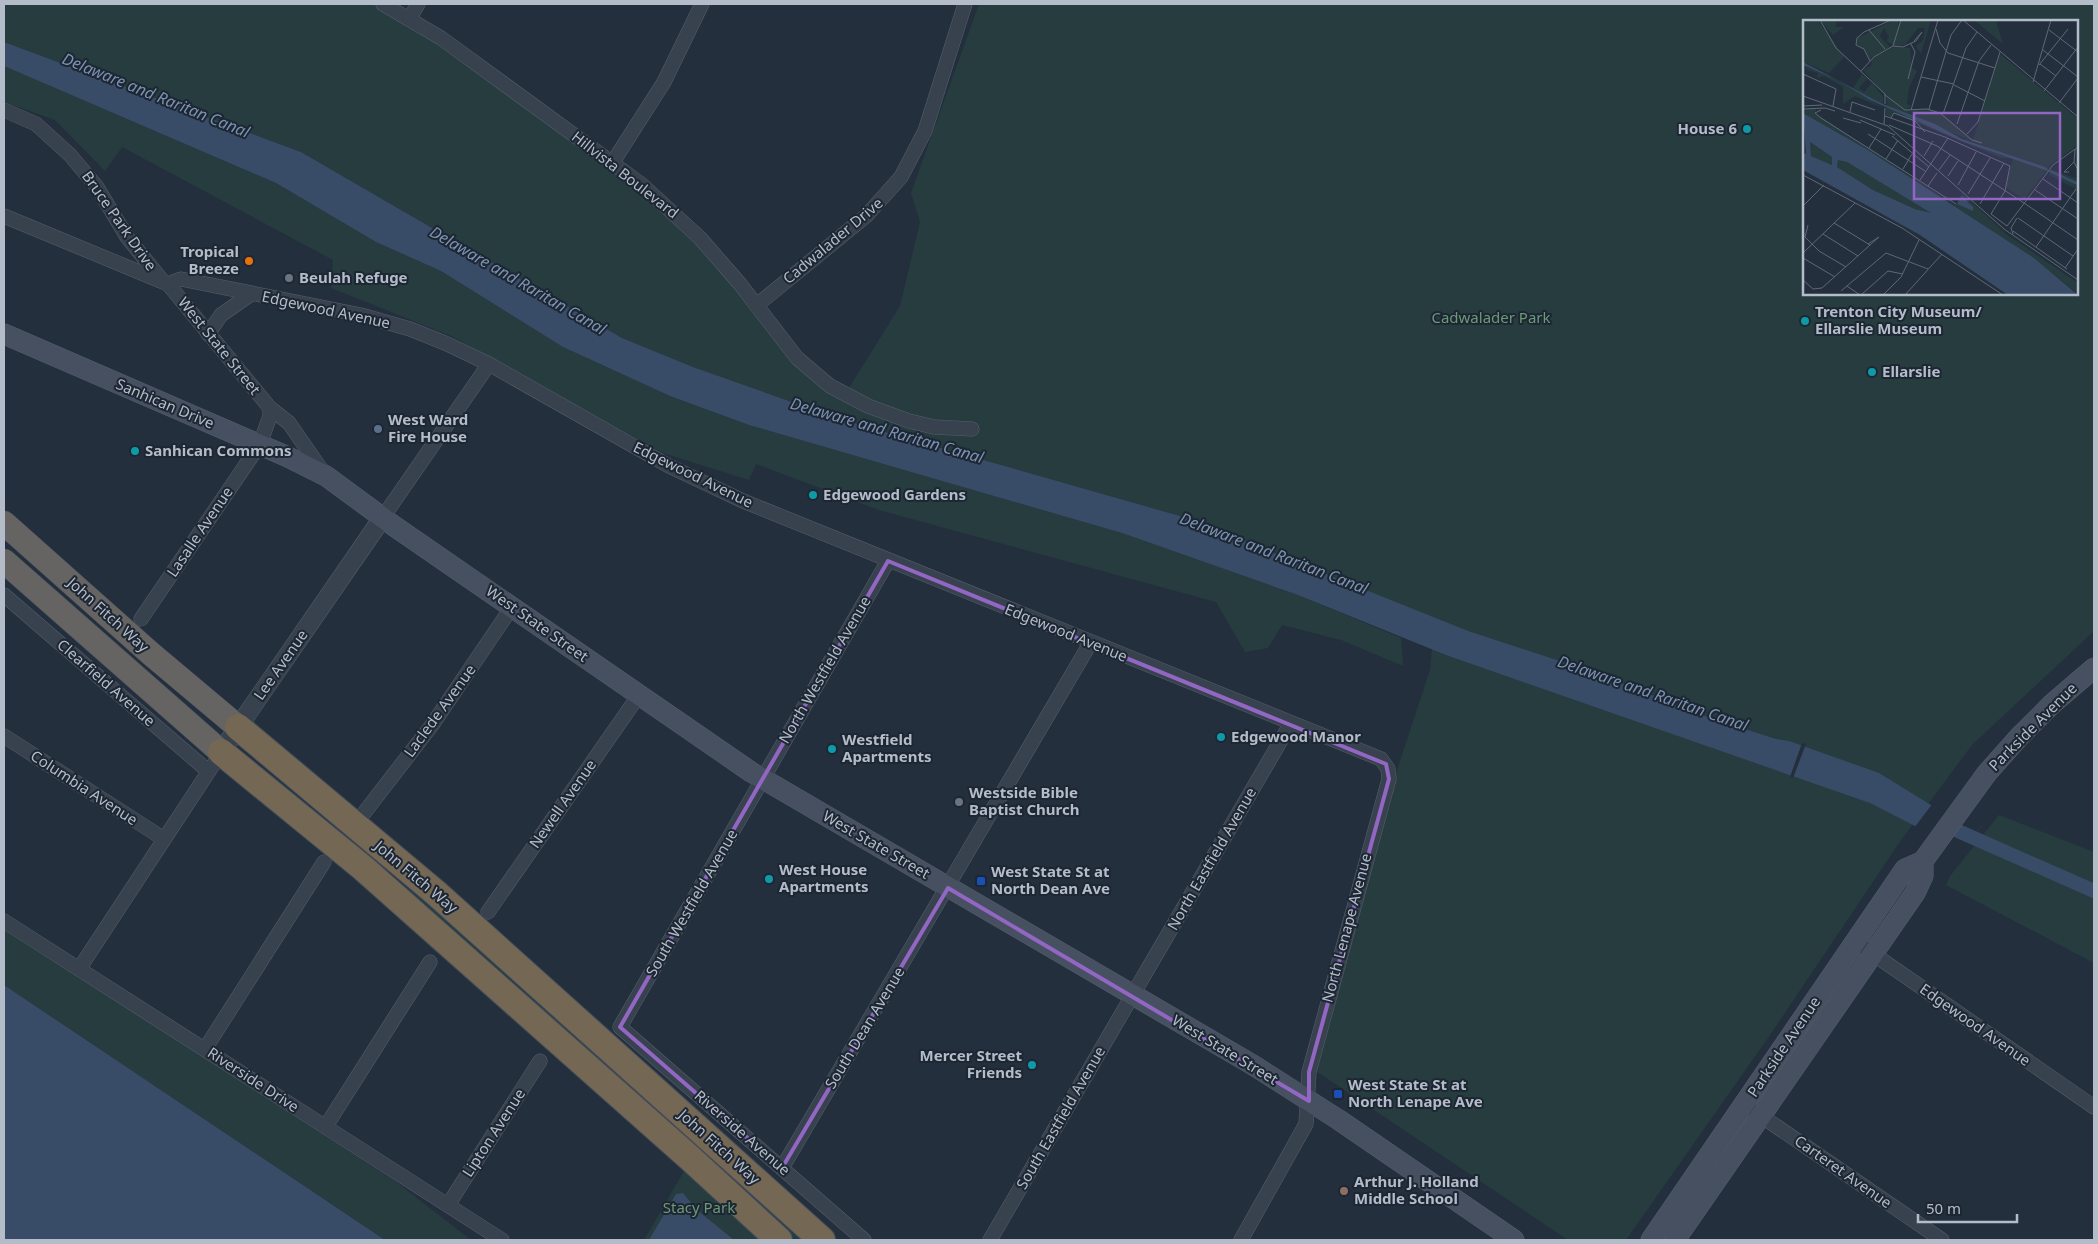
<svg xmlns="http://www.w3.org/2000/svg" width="2098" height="1244" viewBox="0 0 2098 1244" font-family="'Noto Sans',sans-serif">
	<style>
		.green { fill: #263c3f; fill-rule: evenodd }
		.water { fill: #394c67 }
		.pier { fill: #242f3e }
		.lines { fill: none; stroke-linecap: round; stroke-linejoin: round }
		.canal { stroke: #394c67; stroke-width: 14 }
		.minor-casing { stroke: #565f6c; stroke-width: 15 }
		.tertiary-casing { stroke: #565f6c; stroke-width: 19 }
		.secondary-casing { stroke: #565f6c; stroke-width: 21 }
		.trunk-casing { stroke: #434c59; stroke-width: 25 }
		.motorway-casing { stroke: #434c59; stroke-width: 28 }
		.minor { stroke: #38414e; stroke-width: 14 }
		.tertiary { stroke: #38414e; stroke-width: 18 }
		.secondary { stroke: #465061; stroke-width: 20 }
		.trunk { stroke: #656462; stroke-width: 24 }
		.motorway { stroke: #746855; stroke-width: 26 }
		.marked { fill: none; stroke: #9266c3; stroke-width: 4; stroke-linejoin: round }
		.culture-dot { fill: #0f9aa8; stroke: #1d2633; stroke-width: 2 }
		.food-dot { fill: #e8710a; stroke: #1d2633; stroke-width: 2 }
		.worship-dot { fill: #6b7280; stroke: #1d2633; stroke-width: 2 }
		.service-dot { fill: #5c6f8a; stroke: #1d2633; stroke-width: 2 }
		.transit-dot { fill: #1a4fb4; stroke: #1d2633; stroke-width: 2 }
		.education-dot { fill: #8d6e63; stroke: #1d2633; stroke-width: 2 }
		.labels { text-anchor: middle; stroke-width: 4; stroke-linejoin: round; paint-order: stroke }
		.poi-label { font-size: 15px; font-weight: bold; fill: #b4bcc9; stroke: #1d2633; text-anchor: start }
		.street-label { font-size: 15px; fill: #b4bcc9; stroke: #1d2633 }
		.park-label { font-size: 15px; fill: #6b9a76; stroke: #1d2633 }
		.water-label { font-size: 16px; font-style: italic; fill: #7c92b1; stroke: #1d2633 }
		.inset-river { fill: none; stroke: #394c67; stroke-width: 2.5 }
		.inset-road { fill: none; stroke: #5e6776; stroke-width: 1 }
		.view { fill: #9266c3; fill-opacity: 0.15; stroke: #9266c3; stroke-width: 2.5 }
		.inset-edge { fill: none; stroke: #b4bcc9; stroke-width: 2.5 }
	</style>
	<rect width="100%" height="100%" fill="#242f3e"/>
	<g class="green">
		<path d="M4,4H391L637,179L844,396L900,306L920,222L911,193L979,4H2094V631L1972,745L1899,843L1770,1035L1626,1240H1568L1316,1071L1398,767L1430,670L1432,648L1273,553L1187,518L843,420L693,367L622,338L301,152L4,42ZM1804,21H2077V294H1804Z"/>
		<polygon points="4,66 276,183 376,242 441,271 563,347 670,396 749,425 1122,533 1298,595 1401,638 1403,666 1341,640 1282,625 1268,648 1245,652 1216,602 879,510 756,464 749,480 663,453 451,336 331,288 333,260 122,147 105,171 55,120 4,102"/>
		<polygon points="1999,815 2094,852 2094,963 1946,885 1950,876"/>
		<polygon points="396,879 467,933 806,1240 796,1240 395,881"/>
		<polygon points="4,928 395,1181 471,1240 385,1240 4,985"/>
		<polygon points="691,1159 779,1240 644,1240"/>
	</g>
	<g class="water">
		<polygon points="4,42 301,152 622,338 693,367 843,420 1187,518 1468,631 1587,670 1713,719 1776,739 1789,741 1879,773 1931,805 1981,826 1968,848 1915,826 1870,803 1446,655 1298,595 1122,533 749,425 670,396 563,347 441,271 376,242 276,183 4,66"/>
		<polygon points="4,985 385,1240 4,1240"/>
		<polygon points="683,1193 697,1210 734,1240 649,1240 676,1194"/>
	</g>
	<g class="pier">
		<polygon points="1802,743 1806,744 1793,778 1790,777"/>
		<polygon points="1933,803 1982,824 1967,850 1914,828"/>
	</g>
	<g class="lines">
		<polyline class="canal" points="1958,831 2094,891"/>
		<defs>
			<g id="minor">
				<polyline points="383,4 441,38 641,184 700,238 740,284 797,358 830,386 868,406 909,421 934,427 972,429"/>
				<polyline points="410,18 418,4"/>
				<polyline points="4,110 36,124 70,155 97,187 127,237 161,279"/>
				<polyline points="613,162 664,82 702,4"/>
				<polyline points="4,216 168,284 270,408 289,423 325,475"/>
				<polyline points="168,284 181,279 361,315 410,329 445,343 489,364 669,466 743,501 1381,759 1388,769 1389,779 1309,1072 1306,1124 1241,1240"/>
				<polyline points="757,305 866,216 901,177 925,131 965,4"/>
				<polyline points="208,334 221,315 251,294"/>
				<polyline points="383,517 489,364"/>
				<polyline points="4,595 208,771"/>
				<polyline points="141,619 260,444 270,416 270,408"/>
				<polyline points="4,736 164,839"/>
				<polyline points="364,813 432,725 512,607"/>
				<polyline points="488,912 639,695"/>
				<polyline points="4,921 502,1240"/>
				<polyline points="1856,942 2094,1107"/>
				<polyline points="79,969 213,765"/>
				<polyline points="205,1049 324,862"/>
				<polyline points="1754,1111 1942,1240"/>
				<polyline points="326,1126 430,962"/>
				<polyline points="782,1168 1091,642"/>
				<polyline points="448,1205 540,1061"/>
				<polyline points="864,1240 620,1027 888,561"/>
				<polyline points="990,1240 1291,723"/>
			</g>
			<polyline id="tertiary" points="221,752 383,517"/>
			<g id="secondary">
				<polyline points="4,334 288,457 326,476 394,526 751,772 1253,1065 1339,1120 1514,1240"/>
				<polyline points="1651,1240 1905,869 1923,861 1987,773 2019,737 2052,704 2094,668"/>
				<polyline points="1675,1240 1915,893 1923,876 1923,861"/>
			</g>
			<g id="trunk">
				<polyline points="4,523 150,653 238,727"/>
				<polyline points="4,561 221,752"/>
			</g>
			<g id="motorway">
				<polyline points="238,727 436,893 822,1240"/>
				<polyline points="221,752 363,868 691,1159 779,1240"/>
			</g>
		</defs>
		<use href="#minor" class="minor-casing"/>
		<use href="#tertiary" class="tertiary-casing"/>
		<use href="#secondary" class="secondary-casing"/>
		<use href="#trunk" class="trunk-casing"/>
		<use href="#motorway" class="motorway-casing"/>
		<use href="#minor" class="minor"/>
		<use href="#tertiary" class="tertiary"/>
		<use href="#secondary" class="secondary"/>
		<use href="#trunk" class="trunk"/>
		<use href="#motorway" class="motorway"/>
	</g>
	<path class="marked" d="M888,561L1386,764L1389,779L1309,1072V1101L948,888L782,1168L620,1027Z"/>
	<g class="culture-dot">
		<circle cx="1747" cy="129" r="5"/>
		<circle cx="1805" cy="321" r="5"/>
		<circle cx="1872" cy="372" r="5"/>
		<circle cx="135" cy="451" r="5"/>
		<circle cx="813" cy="495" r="5"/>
		<circle cx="1221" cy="737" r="5"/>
		<circle cx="832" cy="749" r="5"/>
		<circle cx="769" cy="879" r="5"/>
		<circle cx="1032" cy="1065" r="5"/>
	</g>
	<circle class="food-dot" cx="249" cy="261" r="5"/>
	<g class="worship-dot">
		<circle cx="289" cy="278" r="5"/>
		<circle cx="959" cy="802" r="5"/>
	</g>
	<circle class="service-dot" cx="378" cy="429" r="5"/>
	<g class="transit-dot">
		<rect x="976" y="876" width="10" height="10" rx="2.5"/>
		<rect x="1333" y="1089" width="10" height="10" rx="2.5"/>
	</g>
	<circle class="education-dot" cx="1344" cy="1191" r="5"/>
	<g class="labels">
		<g class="poi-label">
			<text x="1737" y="134" text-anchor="end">House 6</text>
			<text x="239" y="257" text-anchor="end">Tropical<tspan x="239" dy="17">Breeze</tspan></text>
			<text x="299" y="283">Beulah Refuge</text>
			<text x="1815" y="317">Trenton City Museum/<tspan x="1815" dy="17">Ellarslie Museum</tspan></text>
			<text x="1882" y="377">Ellarslie</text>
			<text x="388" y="425">West Ward<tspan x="388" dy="17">Fire House</tspan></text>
			<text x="145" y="456">Sanhican Commons</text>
			<text x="823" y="500">Edgewood Gardens</text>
			<text x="1231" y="742">Edgewood Manor</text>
			<text x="842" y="745">Westfield<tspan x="842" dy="17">Apartments</tspan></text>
			<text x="969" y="798">Westside Bible<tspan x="969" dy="17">Baptist Church</tspan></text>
			<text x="779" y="875">West House<tspan x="779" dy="17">Apartments</tspan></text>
			<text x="991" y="877">West State St at<tspan x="991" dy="17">North Dean Ave</tspan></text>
			<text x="1022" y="1061" text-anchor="end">Mercer Street<tspan x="1022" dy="17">Friends</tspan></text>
			<text x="1348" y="1090">West State St at<tspan x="1348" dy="17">North Lenape Ave</tspan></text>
			<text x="1354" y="1187">Arthur J. Holland<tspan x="1354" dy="17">Middle School</tspan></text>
		</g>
		<g class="street-label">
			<text transform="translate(625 175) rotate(38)" y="5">Hillvista Boulevard</text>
			<text transform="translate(119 221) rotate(55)" y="5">Bruce Park Drive</text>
			<text transform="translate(833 241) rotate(-40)" y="5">Cadwalader Drive</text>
			<text transform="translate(326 310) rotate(12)" y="5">Edgewood Avenue</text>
			<text transform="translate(219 346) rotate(51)" y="5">West State Street</text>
			<text transform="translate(165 404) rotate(23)" y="5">Sanhican Drive</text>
			<text transform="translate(693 475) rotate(26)" y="5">Edgewood Avenue</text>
			<text transform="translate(200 532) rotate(-56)" y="5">Lasalle Avenue</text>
			<text transform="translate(108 615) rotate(42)" y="5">John Fitch Way</text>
			<text transform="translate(537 624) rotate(35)" y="5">West State Street</text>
			<text transform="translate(1066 633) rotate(22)" y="5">Edgewood Avenue</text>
			<text transform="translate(281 665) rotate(-55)" y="5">Lee Avenue</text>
			<text transform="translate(825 670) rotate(-60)" y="5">North Westfield Avenue</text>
			<text transform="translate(106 683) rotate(41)" y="5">Clearfield Avenue</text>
			<text transform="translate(440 711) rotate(-54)" y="5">Laclede Avenue</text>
			<text transform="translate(2033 727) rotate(-45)" y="5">Parkside Avenue</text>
			<text transform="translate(84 788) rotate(33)" y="5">Columbia Avenue</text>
			<text transform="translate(563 804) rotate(-55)" y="5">Newell Avenue</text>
			<text transform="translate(876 845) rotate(30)" y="5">West State Street</text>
			<text transform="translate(1212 859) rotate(-60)" y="5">North Eastfield Avenue</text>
			<text transform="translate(416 877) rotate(40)" y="5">John Fitch Way</text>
			<text transform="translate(692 903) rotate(-60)" y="5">South Westfield Avenue</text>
			<text transform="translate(1347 928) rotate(-75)" y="5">North Lenape Avenue</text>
			<text transform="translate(1975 1025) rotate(35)" y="5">Edgewood Avenue</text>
			<text transform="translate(865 1028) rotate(-59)" y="5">South Dean Avenue</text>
			<text transform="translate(1784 1047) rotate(-56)" y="5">Parkside Avenue</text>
			<text transform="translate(1225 1050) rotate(31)" y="5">West State Street</text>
			<text transform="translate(253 1080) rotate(33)" y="5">Riverside Drive</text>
			<text transform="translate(1061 1118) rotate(-60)" y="5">South Eastfield Avenue</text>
			<text transform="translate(494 1133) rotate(-57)" y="5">Lipton Avenue</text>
			<text transform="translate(742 1133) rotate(41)" y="5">Riverside Avenue</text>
			<text transform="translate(719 1147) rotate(42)" y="5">John Fitch Way</text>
			<text transform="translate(1843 1172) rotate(35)" y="5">Carteret Avenue</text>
		</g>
		<g class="park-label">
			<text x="1491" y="323">Cadwalader Park</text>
			<text x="699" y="1213">Stacy Park</text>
		</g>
		<g class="water-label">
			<text transform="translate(156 95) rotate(22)" y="6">Delaware and Raritan Canal</text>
			<text transform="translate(518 280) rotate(30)" y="6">Delaware and Raritan Canal</text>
			<text transform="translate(887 430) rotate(16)" y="6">Delaware and Raritan Canal</text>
			<text transform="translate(1274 553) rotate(21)" y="6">Delaware and Raritan Canal</text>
			<text transform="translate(1653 693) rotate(19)" y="6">Delaware and Raritan Canal</text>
		</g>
	</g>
	<g transform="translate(1803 20)">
		<rect width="275" height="275" fill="#242f3e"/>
		<path d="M0,0H15L41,37L26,53L0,42ZM17,0H32L34,3L32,7H41L30,15ZM90,0H96L94,8L98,0H128L118,34L113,26L120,20L122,8H115L102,25L92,26L83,21L86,17L81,8L77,16L87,27L67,39L61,29L54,24L55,18ZM171,0H193L200,24ZM90,27L107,28L109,48L114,51L106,68L104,84L108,86L102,90L125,88L139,94L170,120L197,34L275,99V125L248,145L221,180L202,167L210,138H198L90,93L88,97L83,95L84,87L158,121L207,137L84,86V78L60,50L68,46L69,39ZM0,45L34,60L80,88L52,76L40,84V67L21,56L14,58L15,53L4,50ZM59,54L64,59L56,68L61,72L69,63L80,77V84L50,68ZM0,89H13L12,93L152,185L159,173L203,214L275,263V274L231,238L65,130L0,93ZM7,122L29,137V145L8,136ZM35,140L44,142L128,193L112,189L70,170L34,147ZM250,150L275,159V170L246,155Z" fill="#263c3f"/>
		<path d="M0,42L80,84L132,104L159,119L242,147L248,152L158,121L67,80L34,60L0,45ZM0,93L65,130L231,238L275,275H205L117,215L0,150V135L3,133ZM7,122L29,137V145L8,136ZM35,140L44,142L128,193L112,189L70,170L34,147ZM159,176L170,187V191L154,184Z" fill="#394c67" fill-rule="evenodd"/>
		<path class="inset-river" d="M247,151L275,164"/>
		<path class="inset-road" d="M17,0L33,28L82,74V84M160,0L275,97M133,9L137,23L145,33L192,48M66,10L82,29M246,10L275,32M90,26L100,27L113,21L119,12L111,21M240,30L275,57M67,41L61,29L53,25L54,18L61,12L88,0M237,44L253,56M236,45L265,9M58,51L71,37L90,26L98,0M0,54L33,69L30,86M118,57L151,64M105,59L112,32L108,24M230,62L248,0M151,65L182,81M241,71L275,27M82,75L102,90L124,89L137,93L169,120L179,123M0,76L85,106L201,209L275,260M256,83L275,58M0,86L19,85M0,89L22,88L32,91M126,89L148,15L159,0M18,90L12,93L18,98L153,184M108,90L135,0M47,92L49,82L72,90M140,94L163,28L174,12M82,96L142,117L207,146L202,171L188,194M40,98L58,103M88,98L91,93L112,101L122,112M57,100L92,115M81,104L82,88M154,104L176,41L188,25M86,105L134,126L224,185M65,114L122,151M164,114L175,102L197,32M89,116L126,147M66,128L78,109M272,129L271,142L275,150M121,136L130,121M83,139L95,120M100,149L109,134M136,150L147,135M266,152H261L271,142M0,155L99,208L200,275M145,156L155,141M240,159L275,183M117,160L145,118M155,165L173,132M125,166L134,153M232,170L275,199M165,174L187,138M177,184L201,143M224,185L275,220M0,186L21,165M188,194L204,206M215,198L270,236M31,203L67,225M5,205L2,217L16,231L43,247M204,206L250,145L275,127M210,211L264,249M20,214L55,236M210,214L208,208L214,198M233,227L273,169M0,233L52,183M0,238L32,257M262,248L275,229M0,260L10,269L19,268L76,217L65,224M44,266L57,275M38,271L83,233L125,249M58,275L85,251L100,254M80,275L98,257L116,220M102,275L139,234"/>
		<path class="view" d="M111,93H257V179H111Z"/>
		<rect width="275" height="275" class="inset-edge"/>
	</g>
	<rect width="2098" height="1244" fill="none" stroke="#b4bcc9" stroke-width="10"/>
	<path d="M1918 1214v8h99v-8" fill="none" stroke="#b4bcc9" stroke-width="2.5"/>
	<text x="1926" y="1214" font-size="15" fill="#b4bcc9" stroke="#1d2633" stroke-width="4" paint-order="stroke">50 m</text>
</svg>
